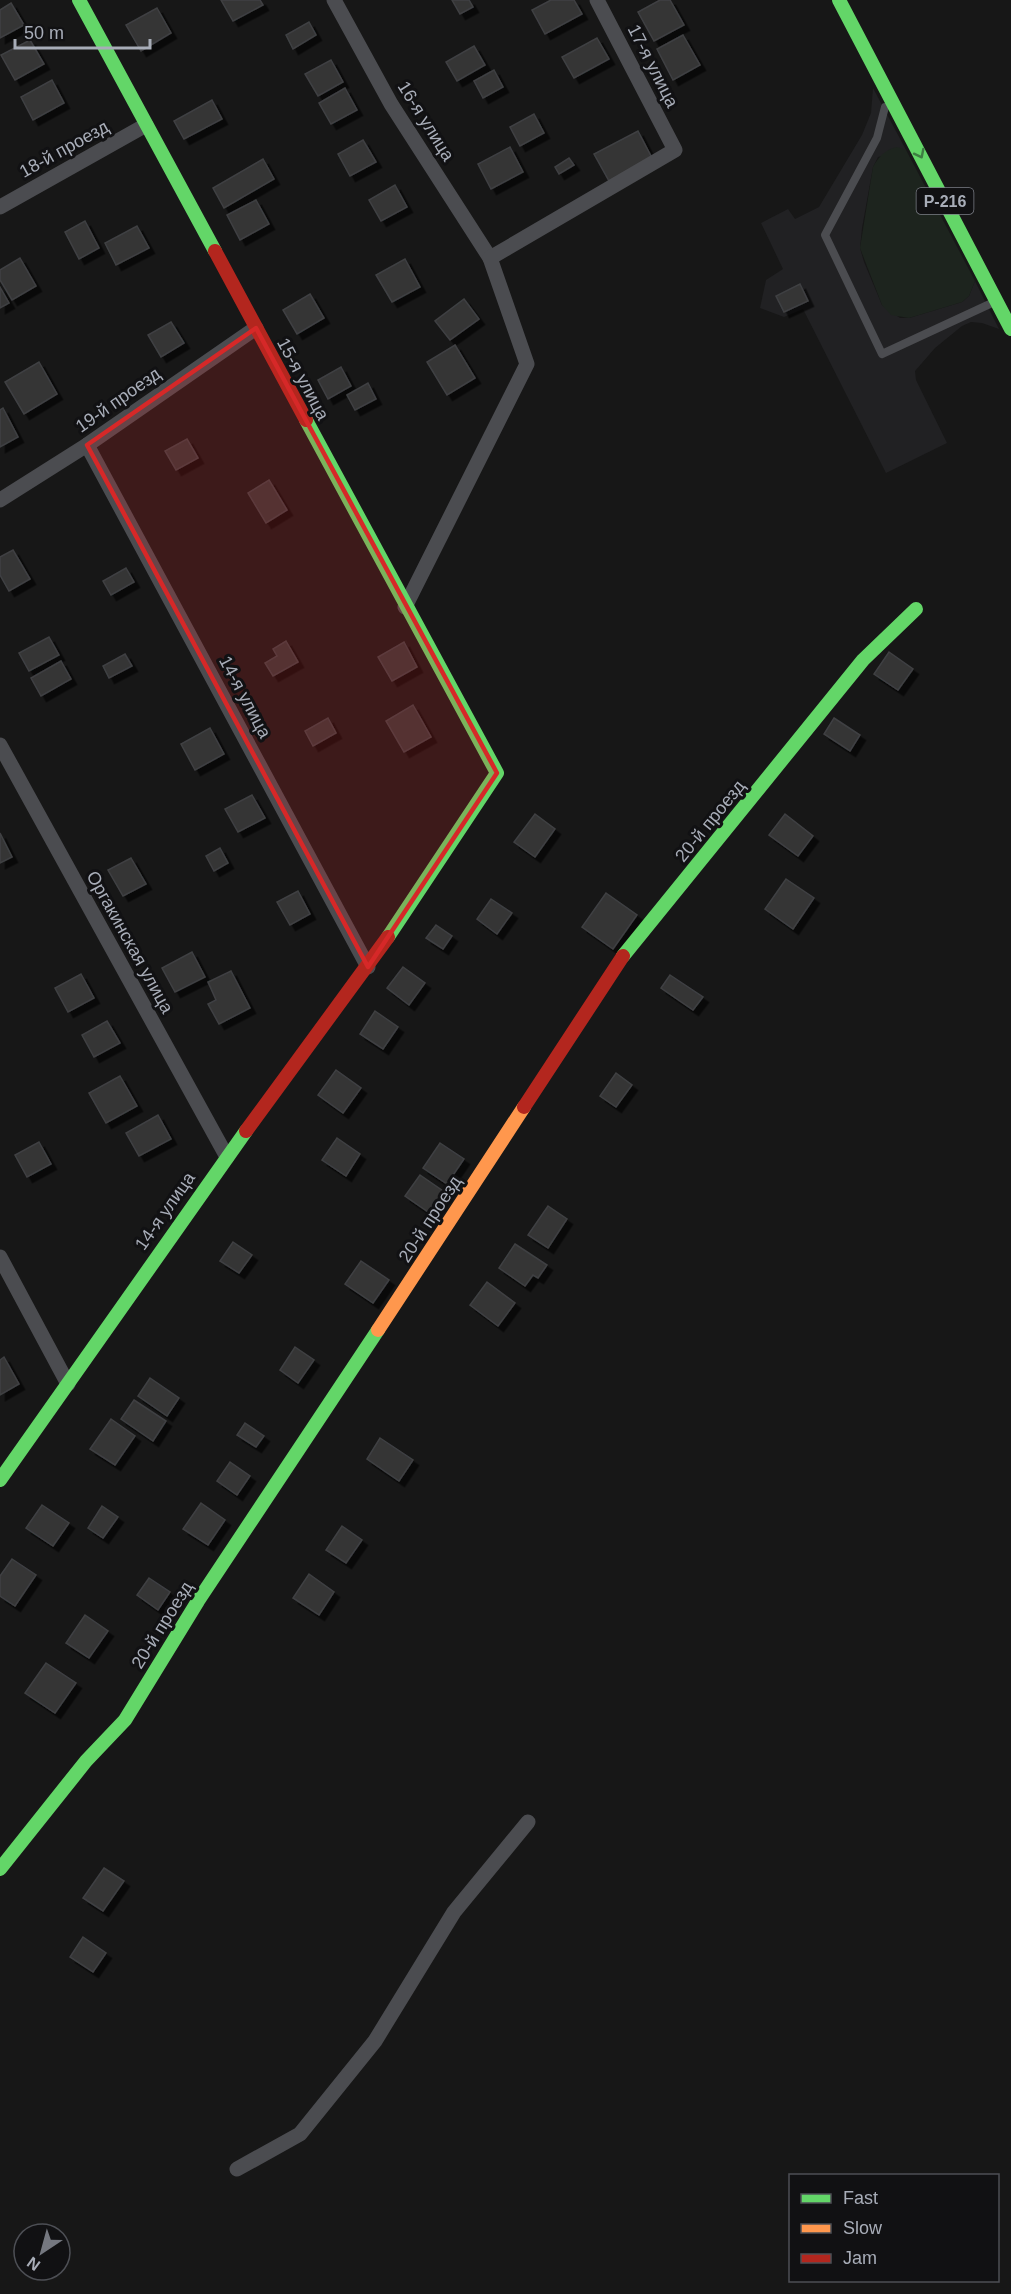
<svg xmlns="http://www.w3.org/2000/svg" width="1011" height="2294" viewBox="0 0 1011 2294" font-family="Arial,sans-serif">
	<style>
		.built { fill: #212123 }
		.green { fill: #1d241e }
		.building { fill: #353536; stroke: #3f4043; stroke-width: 1.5; filter: url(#shadow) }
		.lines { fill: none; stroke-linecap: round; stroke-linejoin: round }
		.lane { stroke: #4b4c50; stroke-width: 8 }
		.street { stroke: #4b4c50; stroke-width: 15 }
		.fast { stroke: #63d668; stroke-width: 14 }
		.slow { stroke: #ff974d; stroke-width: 14 }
		.jam { stroke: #b3261e; stroke-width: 14 }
		.oneway { stroke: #3e7d42 }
		.marked { fill: #d62828; fill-opacity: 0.2; stroke: #d62828; stroke-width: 4.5; stroke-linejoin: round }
		.labels { text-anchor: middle; stroke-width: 6; stroke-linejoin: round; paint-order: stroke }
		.shield { fill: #111113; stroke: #7b7e86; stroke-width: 1.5 }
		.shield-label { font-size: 16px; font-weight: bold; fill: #a8adb8 }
		.street-label { font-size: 18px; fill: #a8adb8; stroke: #111113 }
	</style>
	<defs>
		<filter id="shadow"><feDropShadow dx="5.5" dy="5.5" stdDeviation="0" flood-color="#0009"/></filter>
	</defs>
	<rect width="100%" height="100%" fill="#171717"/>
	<polygon class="built" points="873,88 906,150 878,157 873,167 862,228 860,248 864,262 882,305 900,318 909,318 962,302 969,296 975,281 999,329 982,323 971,322 962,326 935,348 915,371 916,380 947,443 886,473 803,309 784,317 760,308 766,280 783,269 761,223 788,209 795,219 819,207 862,135 871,113"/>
	<path class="green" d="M897,147L906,150L975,281L969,296L962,302L909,318L891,315L882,305L860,248L873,167C879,156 885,150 897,147Z"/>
	<g class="building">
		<polygon points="221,0 260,0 263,5 233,21"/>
		<polygon points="452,0 469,0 473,7 460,14"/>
		<polygon points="551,0 574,0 582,14 545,34 532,10"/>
		<polygon points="660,0 670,0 684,25 654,41 638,12"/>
		<polygon points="11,3 24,25 0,38 0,10"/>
		<polygon points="157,8 171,33 141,51 126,25"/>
		<polygon points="309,22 316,35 293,49 286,35"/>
		<polygon points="683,35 700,65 673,80 657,49"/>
		<polygon points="597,38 609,59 574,78 562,57"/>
		<polygon points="30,40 44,64 15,80 1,55"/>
		<polygon points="474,46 485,65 457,81 446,62"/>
		<polygon points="331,60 343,82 318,96 305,74"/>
		<polygon points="494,70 503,87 483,98 474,81"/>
		<polygon points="52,80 64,103 33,120 21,97"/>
		<polygon points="345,88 357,110 331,124 319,103"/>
		<polygon points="212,100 222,119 184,139 174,121"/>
		<polygon points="534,114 544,133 520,146 510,127"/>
		<polygon points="638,131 652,158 609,181 594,154"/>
		<polygon points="363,140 376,162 350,176 338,154"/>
		<polygon points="510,147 523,172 491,189 478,164"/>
		<polygon points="569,158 574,165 559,174 555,167"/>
		<polygon points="263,159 274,179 224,208 213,188"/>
		<polygon points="395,185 407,207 381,221 369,200"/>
		<polygon points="256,200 269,224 240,240 227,215"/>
		<polygon points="85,221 99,248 79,259 65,232"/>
		<polygon points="137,226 149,248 116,265 105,243"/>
		<polygon points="20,258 36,286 12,300 0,280 0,270"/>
		<polygon points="405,259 420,287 392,302 376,275"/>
		<polygon points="800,284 808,301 784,312 776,296"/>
		<polygon points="0,287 9,303 0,308"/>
		<polygon points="310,294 324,318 297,334 283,310"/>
		<polygon points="464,299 479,319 450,340 435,321"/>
		<polygon points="171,322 184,343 161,357 148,335"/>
		<polygon points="455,345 475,378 447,395 427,362"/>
		<polygon points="39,362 57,394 24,414 5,382"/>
		<polygon points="341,367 351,386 328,399 318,380"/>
		<polygon points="368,383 376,399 355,410 347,395"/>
		<polygon points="3,408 18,437 0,447 0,410"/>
		<polygon points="187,439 198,458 176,470 165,451"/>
		<polygon points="269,480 287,510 266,523 248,493"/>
		<polygon points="13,550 30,579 9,591 0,575 0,557"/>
		<polygon points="126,568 134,582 111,595 103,581"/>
		<polygon points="49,637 59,655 29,671 19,653"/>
		<polygon points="286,641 298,662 273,676 265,663 277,656 273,649"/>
		<polygon points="404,642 417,667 392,681 378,657"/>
		<polygon points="889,652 913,669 898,690 874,674"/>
		<polygon points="125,654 132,666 109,678 103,666"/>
		<polygon points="61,661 71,679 41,696 31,678"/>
		<polygon points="413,705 431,737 404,752 386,721"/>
		<polygon points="328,718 336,733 313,746 305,731"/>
		<polygon points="834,718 860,735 850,751 824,734"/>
		<polygon points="210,728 224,754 195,770 181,744"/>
		<polygon points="252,795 265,818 238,832 225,809"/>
		<polygon points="535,814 555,829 535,857 514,842"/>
		<polygon points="785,814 813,836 798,856 769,835"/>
		<polygon points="0,833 12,857 0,863"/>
		<polygon points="220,848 228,863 214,871 206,856"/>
		<polygon points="131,858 146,884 123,896 108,870"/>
		<polygon points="786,879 814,898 793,929 765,909"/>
		<polygon points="298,891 310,914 290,925 277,902"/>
		<polygon points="606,893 637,915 613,949 582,927"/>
		<polygon points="491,899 512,913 497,934 477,919"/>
		<polygon points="436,925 452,936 443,949 426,938"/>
		<polygon points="192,952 205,977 175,992 162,968"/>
		<polygon points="403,967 425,983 409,1005 387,988"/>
		<polygon points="231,971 250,1008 219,1024 208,1004 216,1000 208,982"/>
		<polygon points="81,974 94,998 68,1012 55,988"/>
		<polygon points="670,975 703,997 693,1010 661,988"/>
		<polygon points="375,1011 398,1027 383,1049 360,1034"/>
		<polygon points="107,1021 120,1043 94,1057 82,1035"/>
		<polygon points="336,1070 361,1088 343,1113 318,1095"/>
		<polygon points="616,1073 632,1085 616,1107 600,1096"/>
		<polygon points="120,1076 137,1106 106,1123 89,1093"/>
		<polygon points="158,1115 171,1139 139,1156 126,1133"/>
		<polygon points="337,1138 360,1154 346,1176 322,1160"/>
		<polygon points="39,1142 51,1164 27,1177 15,1155"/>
		<polygon points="440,1143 464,1159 447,1184 423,1168"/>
		<polygon points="420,1175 446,1193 431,1214 405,1196"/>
		<polygon points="548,1206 567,1219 548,1248 528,1235"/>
		<polygon points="233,1242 252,1255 239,1273 220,1261"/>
		<polygon points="515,1244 547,1265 538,1278 533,1275 525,1286 499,1268"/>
		<polygon points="361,1261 389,1280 373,1303 345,1284"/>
		<polygon points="487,1282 515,1303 498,1326 470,1305"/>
		<polygon points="295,1347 314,1360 298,1383 280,1370"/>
		<polygon points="4,1357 19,1384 0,1395 0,1360"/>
		<polygon points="150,1378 179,1398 167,1416 138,1396"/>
		<polygon points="134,1400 166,1421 153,1441 121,1419"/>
		<polygon points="111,1419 135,1436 115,1465 90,1449"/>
		<polygon points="245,1423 264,1436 256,1447 237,1435"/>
		<polygon points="380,1438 413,1460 399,1481 367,1459"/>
		<polygon points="230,1462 250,1476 237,1495 217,1481"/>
		<polygon points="201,1503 225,1520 208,1545 183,1529"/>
		<polygon points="42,1505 69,1523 53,1546 26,1528"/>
		<polygon points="102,1506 118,1517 103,1538 88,1528"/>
		<polygon points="342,1526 362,1540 346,1563 326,1550"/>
		<polygon points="12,1559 36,1575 15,1606 0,1596 0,1576"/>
		<polygon points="309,1574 334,1592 319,1615 293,1598"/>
		<polygon points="149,1578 170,1592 158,1610 137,1595"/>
		<polygon points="85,1615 108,1631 89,1658 66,1643"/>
		<polygon points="46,1663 76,1683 55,1713 25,1693"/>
		<polygon points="104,1868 124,1881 103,1911 83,1898"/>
		<polygon points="83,1937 106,1953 93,1972 70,1957"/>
	</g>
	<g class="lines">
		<polyline class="lane" points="885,107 877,138 825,235 882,354 992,303"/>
		<g class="street">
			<polyline points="334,0 391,104 490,258"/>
			<polyline points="0,207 146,125"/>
			<polyline points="87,445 368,967"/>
			<polyline points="0,500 87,445 256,328"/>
			<polyline points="405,607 527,364 490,258 675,150 597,0"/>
			<polyline points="0,745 227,1157"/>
			<polyline points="0,1257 68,1384"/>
			<polyline points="237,2169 300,2134 375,2041 454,1912 528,1822"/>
		</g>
		<g class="fast">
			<polyline points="79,0 215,251"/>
			<polyline points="839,0 1011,329"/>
			<polyline points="306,420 497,773 388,937"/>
			<polyline points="623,956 863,660 916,609"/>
			<polyline points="0,1480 246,1131"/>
			<polyline points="0,1869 86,1761 125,1720 198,1601 378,1330"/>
		</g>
		<polyline class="slow" points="378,1330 524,1107"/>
		<g class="jam">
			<polyline points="215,251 306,420"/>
			<polyline points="524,1107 623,956"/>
			<polyline points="246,1131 388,937"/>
		</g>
	</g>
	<defs><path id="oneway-chevron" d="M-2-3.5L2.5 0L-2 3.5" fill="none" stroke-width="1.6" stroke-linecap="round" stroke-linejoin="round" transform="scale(1.5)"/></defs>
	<use class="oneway" href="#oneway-chevron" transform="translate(920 154) rotate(63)"/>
	<path class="marked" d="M256,328L497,773L368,967L87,445Z"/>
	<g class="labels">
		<rect class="shield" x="916.5" y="188" width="57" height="26" rx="4.5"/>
		<g class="shield-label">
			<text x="945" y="207">Р-216</text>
		</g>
		<g class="street-label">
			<text transform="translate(653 66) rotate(63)" y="6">17-я улица</text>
			<text transform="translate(426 121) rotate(58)" y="6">16-я улица</text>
			<text transform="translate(64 149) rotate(-29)" y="6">18-й проезд</text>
			<text transform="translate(303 379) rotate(62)" y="6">15-я улица</text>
			<text transform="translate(118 400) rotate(-35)" y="6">19-й проезд</text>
			<text transform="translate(245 697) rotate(62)" y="6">14-я улица</text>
			<text transform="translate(710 821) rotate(-51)" y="6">20-й проезд</text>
			<text transform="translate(130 942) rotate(61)" y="6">Оргакинская улица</text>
			<text transform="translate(165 1211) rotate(-55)" y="6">14-я улица</text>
			<text transform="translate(430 1219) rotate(-57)" y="6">20-й проезд</text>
			<text transform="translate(162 1625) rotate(-58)" y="6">20-й проезд</text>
		</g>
	</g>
	<rect x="789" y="2174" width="210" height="108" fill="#111113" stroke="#4d4f55" stroke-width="1.5"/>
	<rect x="801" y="2194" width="30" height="9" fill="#63d668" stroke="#4d4f55" stroke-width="1.5"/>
	<text x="843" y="2204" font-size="18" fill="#a8adb8">Fast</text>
	<rect x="801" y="2224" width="30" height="9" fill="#ff974d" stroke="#4d4f55" stroke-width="1.5"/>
	<text x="843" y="2234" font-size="18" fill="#a8adb8">Slow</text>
	<rect x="801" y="2254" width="30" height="9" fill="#b3261e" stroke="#4d4f55" stroke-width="1.5"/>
	<text x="843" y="2264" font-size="18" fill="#a8adb8">Jam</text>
	<g transform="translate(42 2252) rotate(216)"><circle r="28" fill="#111113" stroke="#4d4f55" stroke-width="1.5"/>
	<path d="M0-4.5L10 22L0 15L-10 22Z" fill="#757880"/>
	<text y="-9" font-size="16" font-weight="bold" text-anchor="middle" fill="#a8adb8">N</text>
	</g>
	<path d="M15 39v9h135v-9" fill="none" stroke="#a8adb8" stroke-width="3"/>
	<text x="24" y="39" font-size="18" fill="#a8adb8" stroke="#111113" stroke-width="4.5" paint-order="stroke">50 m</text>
</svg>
